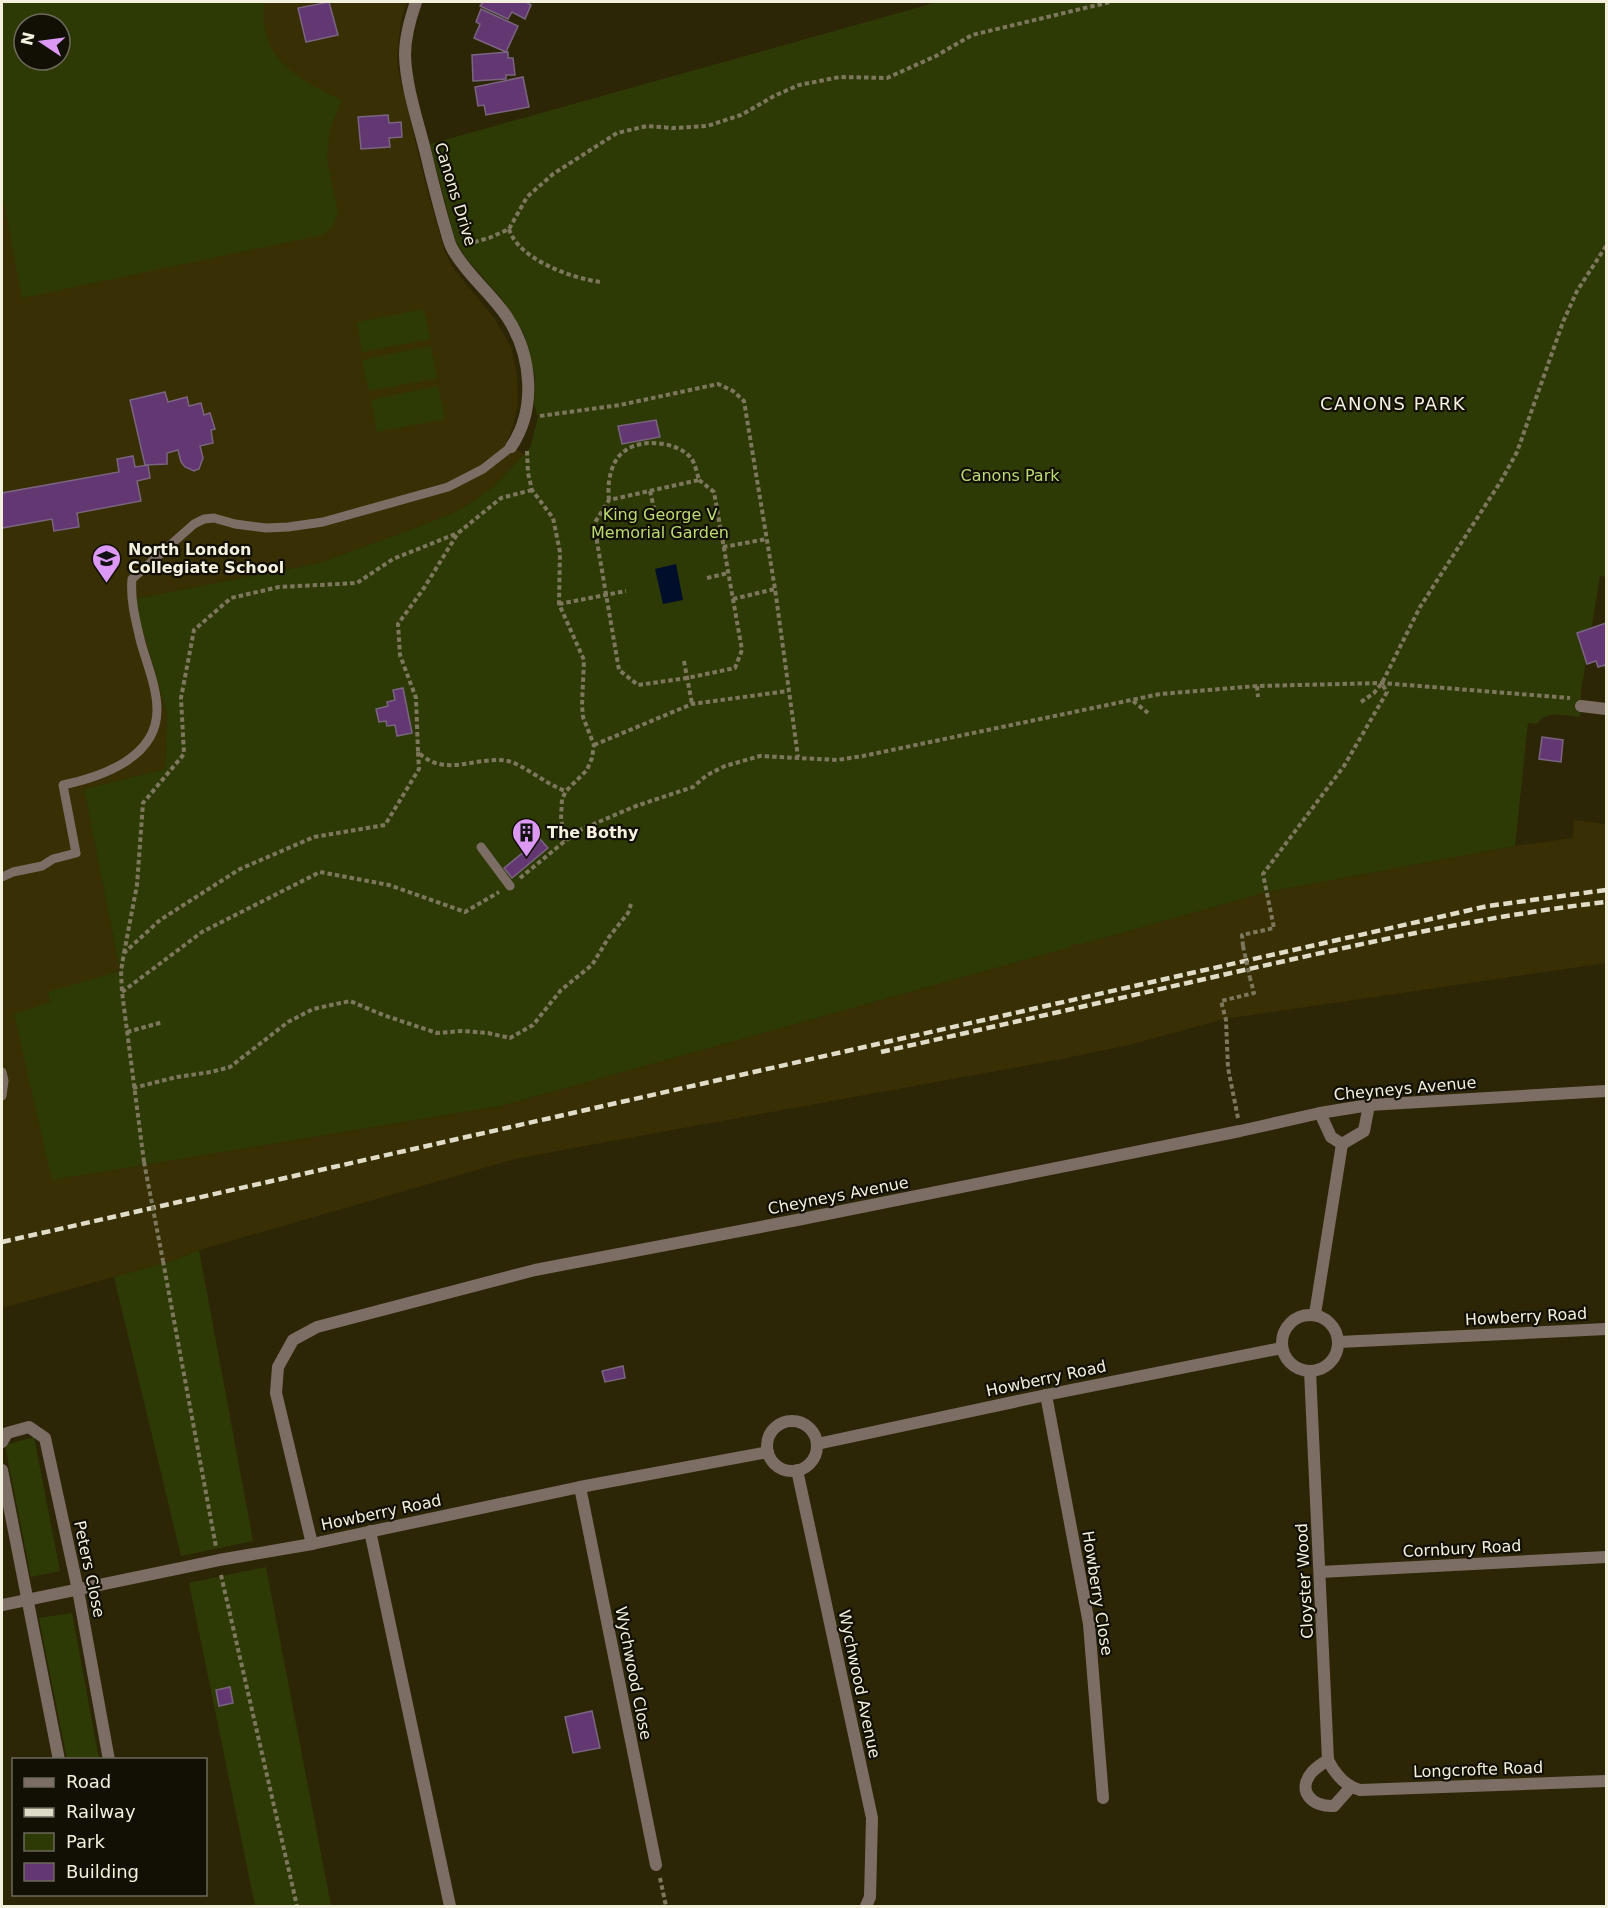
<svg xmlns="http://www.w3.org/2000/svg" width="1608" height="1908" viewBox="0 0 1608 1908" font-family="'DejaVu Sans',sans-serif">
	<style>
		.built { fill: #382f04; fill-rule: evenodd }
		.green { fill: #2e3a06; fill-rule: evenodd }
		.water { fill: #000e2b }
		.building { fill: #633771; stroke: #7a6581; stroke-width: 1.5 }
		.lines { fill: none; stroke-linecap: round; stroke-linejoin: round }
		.path { stroke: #7d775d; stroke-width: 4; stroke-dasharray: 4.5 3; stroke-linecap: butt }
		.lane { stroke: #7c6e65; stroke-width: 9 }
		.street { stroke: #7c6e65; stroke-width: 12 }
		.rail { stroke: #e0dcc8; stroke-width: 4.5; stroke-dasharray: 9 4.5; stroke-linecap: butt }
		.path-bridge { stroke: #7d775d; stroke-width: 4; stroke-dasharray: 4.5 3; stroke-linecap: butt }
		.labels { text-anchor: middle; stroke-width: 4.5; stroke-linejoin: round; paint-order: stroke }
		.street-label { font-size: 16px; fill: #f4f0de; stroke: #120f04 }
		.park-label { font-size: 16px; fill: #bddb72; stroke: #120f04 }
		.poi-label { font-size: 16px; font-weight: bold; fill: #f4f0de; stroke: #120f04; text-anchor: start }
		.neighbourhood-label { font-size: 18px; letter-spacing: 1.5px; fill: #f4f0de; stroke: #120f04 }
	</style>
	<rect width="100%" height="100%" fill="#2d2606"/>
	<path class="built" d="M2,2H407L401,20L397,57L399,74L428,194L445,252L453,268L495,319L511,347L517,374L518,404L513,427L506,443L524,454L493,487L472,502L451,514L407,531L319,563L135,599L167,713L165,769L84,789L120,971L48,993L50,1002L52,1180L501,1106L1071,947V944H1082L1267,892L1515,846L1573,838L1574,820L1606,824V963L1224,1019L1129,1045L1057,1060L519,1158L199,1250L175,1260L2,1308ZM24,24H60V60H24Z"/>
	<g class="green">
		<path d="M2,2H264C264,9 263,18 264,25C270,67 309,84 342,100L330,129L327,160L338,212L334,225L322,235L22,298L2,192ZM24,24H60V60H24Z"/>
		<path d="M938,2H1606V577L1600,576L1581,692L1580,717C1565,716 1546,709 1537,724L1528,723L1515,846L1267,892L1082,944H1071V947L501,1106L52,1180L14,1014L50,1002L48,992L120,971L84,789L165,769L167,713L134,599L319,563L407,531L451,514L472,502L493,487L530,448L538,417L534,404L535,376L524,333L501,298L466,258L455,240L430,144Z"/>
		<polygon points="424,309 430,339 362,352 357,322"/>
		<polygon points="431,346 437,378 369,391 362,360"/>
		<polygon points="438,386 445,419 377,432 371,400"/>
		<polygon points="199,1250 253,1541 181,1556 114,1277 175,1260"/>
		<polygon points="34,1437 60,1571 31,1577 5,1445"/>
		<polygon points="266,1567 331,1906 255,1906 189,1583"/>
		<polygon points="72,1613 99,1759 67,1759 39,1618"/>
	</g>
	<polygon class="water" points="676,564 683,600 663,604 655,569"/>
	<g class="building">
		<polygon points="329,2 338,35 306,42 298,8"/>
		<polygon points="483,2 526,2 531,5 525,19 512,12 508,19 480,6"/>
		<polygon points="481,9 518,26 506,52 474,38 480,24 476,22"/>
		<polygon points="508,52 508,58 513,58 515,75 506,75 506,79 473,81 472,55"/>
		<polygon points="523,77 529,107 486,115 484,105 478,106 475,87"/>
		<polygon points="388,115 389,123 401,122 402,137 389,138 390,147 361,149 358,117"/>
		<polygon points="165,392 168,402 187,397 189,406 201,403 204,415 210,413 215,429 211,430 213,443 200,446 203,458 199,469 194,471 185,467 181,462 178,450 167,453 167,464 145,465 130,400"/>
		<polygon points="656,420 660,437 622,444 618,426"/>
		<polygon points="133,456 135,467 148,465 150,478 137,481 141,501 77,513 79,527 54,531 52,519 2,528 2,493 119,472 117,459"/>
		<polygon points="1606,623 1606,669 1605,665 1598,667 1596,661 1587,664 1577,633"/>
		<polygon points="403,688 412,733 397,736 395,725 387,726 386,721 379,722 376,709 388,706 387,702 395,700 393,690"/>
		<polygon points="1542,737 1563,740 1561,762 1539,759"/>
		<polygon points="540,839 548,848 512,878 504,868"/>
		<polygon points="623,1366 625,1378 605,1382 602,1371"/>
		<polygon points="230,1687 233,1703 219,1706 216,1690"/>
		<polygon points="592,1711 600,1748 573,1753 565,1717"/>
	</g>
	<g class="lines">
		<g class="path">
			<path d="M509,229C518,259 571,278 600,282"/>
			<polyline points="467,244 489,238 509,229 527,197 553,174 617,133 647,126 673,128 707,126 741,115 774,96 799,85 840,77 887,78 936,56 972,35 1110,2"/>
			<polyline points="540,416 620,405 718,384 733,391 744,401 775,589 798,757"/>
			<polyline points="527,451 528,473 532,490 553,518 560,552 559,604 584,660 582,705 583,717 594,745 592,758 587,770 566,791 562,799 561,819 565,841"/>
			<polygon points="699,480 714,492 742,650 735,668 687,678 638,685 619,670 594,524 609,500"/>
			<path d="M532,490L501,498L458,533L424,588L398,624L400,655L416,698L418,752C445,779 477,755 508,761C524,765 547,785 566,791"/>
			<polyline points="650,491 654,508"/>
			<path d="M609,500C607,484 610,460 626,450C643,438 678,442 691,458C695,463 697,473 699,480"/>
			<polyline points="723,547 767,539"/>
			<polyline points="707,578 728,573"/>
			<polyline points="733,599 775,589"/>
			<polyline points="559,604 626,591"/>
			<polyline points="684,661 692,704"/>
			<polyline points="1257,686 1258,697"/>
			<polyline points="1133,701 1148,713"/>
			<polyline points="1361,702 1374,693 1382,683 1420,607 1501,481 1517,452 1563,322 1577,291 1606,246"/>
			<polyline points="594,745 692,704 788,691"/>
			<polyline points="520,878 565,841 582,829 636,806 693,787 707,775 725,766 760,756 837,760 863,756 1160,694 1185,692 1257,686 1382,683 1570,698"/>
			<polyline points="1243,946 1242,935 1274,928 1263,874 1344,766 1387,692 1382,684"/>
			<polyline points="124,953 137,885 143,803 184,754 181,698 194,630 231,598 279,587 357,583 393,559 458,533"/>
			<polyline points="122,992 202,932 320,872 389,885 465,912 499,892"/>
			<polyline points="127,1032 163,1022"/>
			<polyline points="133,1088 177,1077 211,1072 230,1067 288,1022 313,1009 350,1001 383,1015 437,1033 462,1031 488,1033 510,1038 533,1025 561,990 592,965 609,937 628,913 631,904"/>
			<polyline points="1238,1118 1228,1068 1226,1020 1221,1001 1254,993 1250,978"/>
			<polyline points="144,1162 122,992 121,971 124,953 160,920 240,869 314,837 385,825 419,769 418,752"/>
			<polyline points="163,1261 216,1547"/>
			<polyline points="221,1575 297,1906"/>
			<polyline points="660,1878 666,1906"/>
		</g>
		<g class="lane">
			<polyline points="481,847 510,886"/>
			<path d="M2,877L13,872L42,866L53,859L76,853L63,785C101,777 157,758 157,710C157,688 147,664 141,643C136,622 130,600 132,579L194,524L204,519L214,518L235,524L266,528L288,527L323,522L448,487L483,469L511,447"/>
			<polyline points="2,1072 4,1081 2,1096"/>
		</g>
		<g class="street">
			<path d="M416,2C410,19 405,37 405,55C406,89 419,124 427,158C432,180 438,202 444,224C447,232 448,242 453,250C467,275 491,293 507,317C532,355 537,409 511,447"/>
			<polyline points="1581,706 1606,709"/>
			<polyline points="1320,1113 1331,1137 1342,1144 1364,1131 1369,1105"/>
			<polyline points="1315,1314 1342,1144"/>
			<circle cx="1310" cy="1343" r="28"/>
			<polyline points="1339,1342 1606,1329"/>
			<path d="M1310,1371L1328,1760C1335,1774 1344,1786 1360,1790L1606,1781"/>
			<polyline points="1046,1395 1089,1624 1103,1798"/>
			<circle cx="792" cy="1446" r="25"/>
			<polyline points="2,1442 7,1433 29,1427 45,1438 78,1590 109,1760"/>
			<polyline points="817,1444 1046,1395 1282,1348"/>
			<polyline points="2,1470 59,1760"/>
			<polyline points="797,1470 872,1818 870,1897 866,1906"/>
			<polyline points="580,1487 656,1865"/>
			<polyline points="370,1531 450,1906"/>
			<polyline points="312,1544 276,1393 278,1367 293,1340 317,1327 535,1270 797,1220 1240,1131 1320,1113 1369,1105 1606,1091"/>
			<polyline points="1320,1572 1606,1557"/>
			<polyline points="2,1605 219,1560 312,1544 580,1487 768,1452"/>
			<path d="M1328,1760C1323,1763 1317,1767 1312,1772C1296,1791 1312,1807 1334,1806L1350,1788"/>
		</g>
		<g class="rail">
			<path d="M881,1052C1001,1025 1121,998 1240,971C1361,944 1483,916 1606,902"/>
			<polyline points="2,1242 1488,906 1606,890"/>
		</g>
		<g class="path-bridge">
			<polyline points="1243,946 1250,978"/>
			<polyline points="144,1162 163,1261"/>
		</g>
	</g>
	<defs>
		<symbol id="school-pin" viewBox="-11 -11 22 30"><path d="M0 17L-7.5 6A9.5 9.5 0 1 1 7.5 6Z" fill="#dc99f4" stroke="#120f04"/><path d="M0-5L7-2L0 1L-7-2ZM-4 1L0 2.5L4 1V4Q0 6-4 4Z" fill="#111"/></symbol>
		<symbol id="building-pin" viewBox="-11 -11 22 30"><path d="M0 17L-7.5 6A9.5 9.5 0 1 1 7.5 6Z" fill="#dc99f4" stroke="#120f04"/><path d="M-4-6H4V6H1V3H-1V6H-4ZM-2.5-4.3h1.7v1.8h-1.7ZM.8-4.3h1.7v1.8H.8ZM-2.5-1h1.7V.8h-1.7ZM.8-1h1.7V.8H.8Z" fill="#111"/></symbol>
	</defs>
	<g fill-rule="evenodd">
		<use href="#school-pin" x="90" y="542" width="33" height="45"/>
		<use href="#building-pin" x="510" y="816" width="33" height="45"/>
	</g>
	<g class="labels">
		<g class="street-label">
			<text transform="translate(456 194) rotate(73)" y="6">Canons Drive</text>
			<text transform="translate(1405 1088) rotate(-5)" y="6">Cheyneys Avenue</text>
			<text transform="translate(838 1195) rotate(-11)" y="6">Cheyneys Avenue</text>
			<text transform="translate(1526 1316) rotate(-3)" y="6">Howberry Road</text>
			<text transform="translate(1046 1378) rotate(-12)" y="6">Howberry Road</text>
			<text transform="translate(381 1512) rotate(-12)" y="6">Howberry Road</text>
			<text transform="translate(1462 1548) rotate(-3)" y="6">Cornbury Road</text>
			<text transform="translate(90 1569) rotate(78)" y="6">Peters Close</text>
			<text transform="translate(1304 1581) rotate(-93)" y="6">Cloyster Wood</text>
			<text transform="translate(1098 1593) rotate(81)" y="6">Howberry Close</text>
			<text transform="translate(634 1673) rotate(79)" y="6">Wychwood Close</text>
			<text transform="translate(860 1684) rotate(78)" y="6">Wychwood Avenue</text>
			<text transform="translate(1478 1769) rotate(-2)" y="6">Longcrofte Road</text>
		</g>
		<g class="park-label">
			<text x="1010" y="481">Canons Park</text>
			<text x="660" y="520">King George V<tspan x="660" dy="18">Memorial Garden</tspan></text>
		</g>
		<g class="poi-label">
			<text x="128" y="555">North London<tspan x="128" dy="18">Collegiate School</tspan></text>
			<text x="547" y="838">The Bothy</text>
		</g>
		<g class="neighbourhood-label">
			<text x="1393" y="410">CANONS PARK</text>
		</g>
	</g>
	<rect width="1608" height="1908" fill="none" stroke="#f4f0de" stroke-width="6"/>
	<rect x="12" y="1758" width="195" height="138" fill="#120f04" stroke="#6c695b" stroke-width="1.5"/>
	<rect x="24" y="1778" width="30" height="9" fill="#7c6e65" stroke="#6c695b" stroke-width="1.5"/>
	<text x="66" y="1788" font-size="18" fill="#f4f0de">Road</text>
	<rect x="24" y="1808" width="30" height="9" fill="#e0dcc8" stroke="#6c695b" stroke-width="1.5"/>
	<text x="66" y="1818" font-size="18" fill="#f4f0de">Railway</text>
	<rect x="24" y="1833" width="30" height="18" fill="#2e3a06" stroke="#6c695b" stroke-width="1.5"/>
	<text x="66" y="1848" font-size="18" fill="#f4f0de">Park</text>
	<rect x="24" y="1863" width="30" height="18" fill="#633771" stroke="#6c695b" stroke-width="1.5"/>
	<text x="66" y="1878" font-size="18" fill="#f4f0de">Building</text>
	<g transform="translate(42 42) rotate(283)"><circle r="28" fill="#120f04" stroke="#6c695b" stroke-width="1.5"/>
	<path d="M0-4.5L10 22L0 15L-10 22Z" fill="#dc99f4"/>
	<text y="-9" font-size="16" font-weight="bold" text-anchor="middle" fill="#f4f0de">N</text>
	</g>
</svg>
